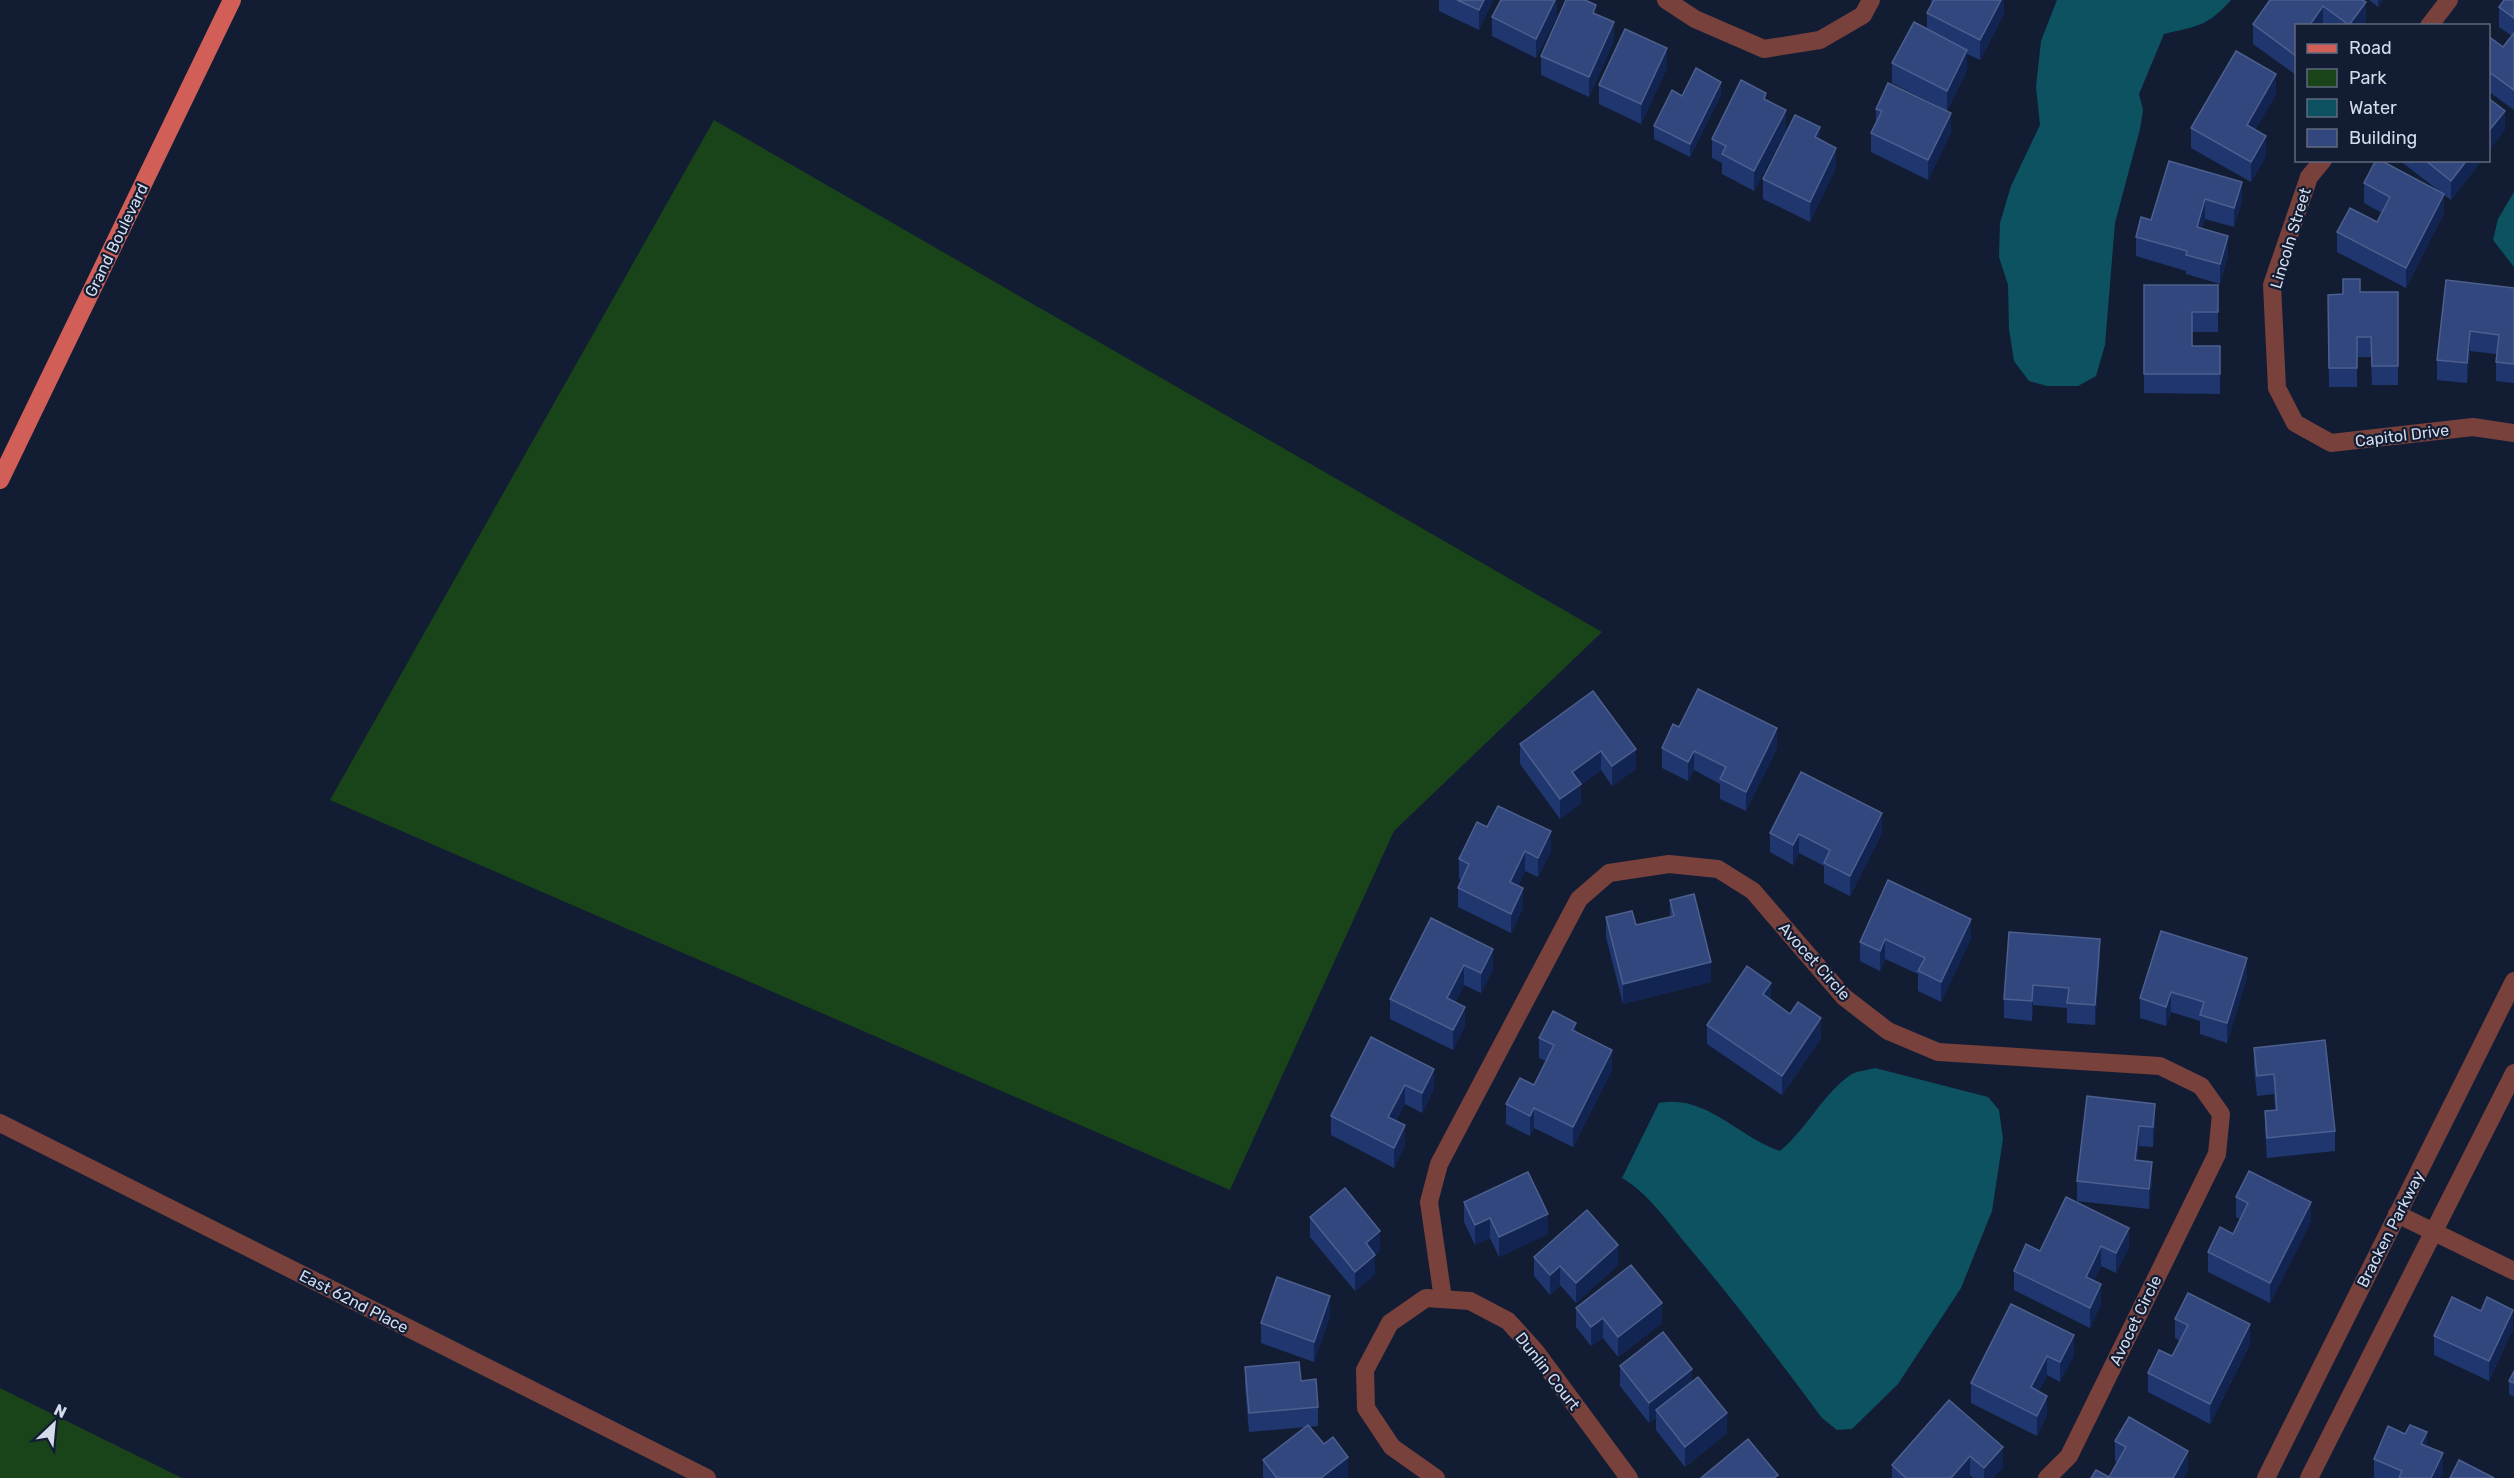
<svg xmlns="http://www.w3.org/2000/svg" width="2514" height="1478" viewBox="0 0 2514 1478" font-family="Rubik,sans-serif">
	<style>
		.green { fill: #194319 }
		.water { fill: #0d5260 }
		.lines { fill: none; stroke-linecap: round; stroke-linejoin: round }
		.minor { stroke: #78413c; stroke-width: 18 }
		.major { stroke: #d15f58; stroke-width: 18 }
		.wall { fill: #1f366f }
		.shaded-wall { fill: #112452 }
		.building { fill: #32477d; stroke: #4c5f8e; stroke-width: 1.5 }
		.labels { text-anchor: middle; stroke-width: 4.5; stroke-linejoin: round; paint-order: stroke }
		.street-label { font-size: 16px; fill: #d4dcec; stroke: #121d34 }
	</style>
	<rect width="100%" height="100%" fill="#121d34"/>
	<g class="green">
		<polygon points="714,120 1602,632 1394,831 1230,1190 330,800"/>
		<polygon points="0,1388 182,1478 0,1478"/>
	</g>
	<g class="water">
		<path d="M2057,0H2231C2207,27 2197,26 2164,34L2139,94L2143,110L2140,129L2115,223L2105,345L2096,376L2078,386H2047L2029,381L2014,361L2009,329L2008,285L1999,257L2000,223L2011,186L2040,125L2036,87L2041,41Z"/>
		<polygon points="2514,192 2514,267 2493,240 2498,219"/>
		<path d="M1875,1068L1988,1097L1999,1110L2003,1139L1992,1211L1961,1288L1898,1384L1852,1429L1837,1430L1822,1418C1778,1359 1734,1300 1686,1244C1668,1222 1648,1193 1622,1178L1659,1103C1706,1094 1738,1137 1780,1151C1807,1129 1823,1093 1852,1074C1858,1071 1868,1070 1875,1068Z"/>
	</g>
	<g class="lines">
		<g class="minor">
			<polyline points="1666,0 1695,19 1764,49 1820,40 1863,15 1871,0"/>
			<polyline points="2429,26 2449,0"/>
			<polyline points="2323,160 2309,177 2272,285 2277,388 2295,423 2331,443 2473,427 2514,433"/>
			<polyline points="0,1123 707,1478"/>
			<polyline points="2397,1214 2514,1271"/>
			<polyline points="1443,1299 1429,1202 1439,1164 1579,899 1609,873 1669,864 1718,869 1753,891 1844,997 1888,1031 1938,1052 2160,1066 2201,1086 2221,1114 2217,1154 2069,1456 2047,1478"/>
			<polyline points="1436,1478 1392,1447 1366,1408 1365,1370 1390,1323 1426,1298 1470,1301 1508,1321 1536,1352 1629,1478"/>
			<polyline points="2266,1478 2514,981"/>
			<polyline points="2309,1478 2514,1073"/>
		</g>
		<polyline class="major" points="0,480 232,0"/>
	</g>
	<g class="wall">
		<polygon points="1439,0 1493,0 1479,30 1439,11"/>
		<polygon points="1557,0 1557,16 1536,58 1492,36 1492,17"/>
		<polygon points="1931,0 2004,0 2004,14 1980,60 1967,54 1967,70 1947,111 1951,132 1928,180 1871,152 1871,133 1876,122 1876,109 1942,108 1892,83 1892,63 1927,29 1927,13 1931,6"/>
		<polygon points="2270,0 2362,0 2366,22 2363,26 2296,26 2296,75 2253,44 2253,24"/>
		<polygon points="2369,0 2383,0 2378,7"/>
		<polygon points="2514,0 2514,110 2488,91 2488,36 2503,47 2512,36 2499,27 2499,7"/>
		<polygon points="1614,41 1589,97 1541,75 1541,56"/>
		<polygon points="1667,68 1641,124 1599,104 1599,85"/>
		<polygon points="2276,94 2255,130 2266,156 2251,182 2191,148 2191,128"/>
		<polygon points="1721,95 1690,157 1654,139 1654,126 1682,96"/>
		<polygon points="1766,100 1786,130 1754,191 1722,174 1722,163 1712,158 1712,139"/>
		<polygon points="1820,140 1836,167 1810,222 1763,199 1763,179"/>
		<polygon points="2399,160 2482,160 2451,200 2444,195 2444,213 2406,288 2337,252 2337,232 2377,222 2382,213 2364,203 2364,183 2439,191"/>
		<polygon points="2169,161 2242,201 2234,227 2205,219 2202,228 2228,255 2220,284 2186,274 2186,271 2136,256 2136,237 2151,220"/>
		<polygon points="2144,285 2218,285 2218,332 2192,332 2192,346 2220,346 2220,394 2144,393"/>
		<polygon points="2514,288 2514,383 2496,381 2496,354 2470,351 2467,383 2437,380 2437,360"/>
		<polygon points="2360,292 2398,292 2398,385 2372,385 2371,357 2357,357 2357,387 2329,387 2328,295 2343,294"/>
		<polygon points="1593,691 1636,769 1612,786 1601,770 1581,785 1581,803 1560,819 1520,764 1520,744"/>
		<polygon points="1679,727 1777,748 1746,811 1720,799 1720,784 1694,770 1688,781 1662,768 1662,748"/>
		<polygon points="1487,827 1551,851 1538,877 1525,871 1518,886 1523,908 1511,933 1458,907 1458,888 1461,880 1459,879 1459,859"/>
		<polygon points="1770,833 1882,833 1850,896 1824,883 1824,866 1799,853 1793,865 1770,852"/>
		<polygon points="1888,880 1971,938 1941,1002 1918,991 1918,974 1885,959 1880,971 1860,961 1860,942"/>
		<polygon points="1670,900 1711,982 1623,1004 1606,937 1606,917 1636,925 1670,917"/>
		<polygon points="1431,918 1493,969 1481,993 1464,985 1455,1002 1465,1026 1453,1050 1390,1019 1390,999"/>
		<polygon points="2009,932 2100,959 2095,1025 2067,1023 2067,1008 2033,1005 2032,1021 2004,1018 2004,999"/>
		<polygon points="2247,977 2227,1043 2200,1034 2200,1021 2171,1012 2166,1026 2140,1018 2140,998"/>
		<polygon points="1771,1000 1790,1014 1821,1038 1782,1095 1707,1044 1707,1025"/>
		<polygon points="1576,1032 1612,1070 1573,1147 1534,1128 1530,1136 1506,1124 1506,1104 1534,1085 1546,1061 1539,1058 1539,1038"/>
		<polygon points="1371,1037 1434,1089 1422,1113 1405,1104 1396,1121 1405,1145 1394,1168 1331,1135 1331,1116"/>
		<polygon points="2254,1048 2335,1131 2335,1151 2267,1158 2265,1131 2265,1111 2275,1110 2274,1094 2257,1096 2254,1068"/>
		<polygon points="2087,1096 2155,1123 2153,1147 2139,1146 2137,1161 2152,1182 2149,1209 2077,1201 2077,1181"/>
		<polygon points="2066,1197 2129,1247 2116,1273 2101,1266 2094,1281 2101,1304 2090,1328 2014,1290 2014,1271 2040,1251"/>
		<polygon points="2236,1197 2311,1221 2270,1303 2208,1272 2208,1252 2233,1234 2240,1219 2236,1217"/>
		<polygon points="1464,1202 1548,1234 1499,1257 1490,1238 1475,1245 1464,1222"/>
		<polygon points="1310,1217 1380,1251 1375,1255 1375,1274 1355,1291 1310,1237"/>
		<polygon points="1534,1257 1618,1265 1576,1303 1560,1285 1550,1295 1534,1276"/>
		<polygon points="2011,1304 2074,1355 2060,1382 2047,1375 2039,1391 2047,1415 2037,1436 1971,1403 1971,1383"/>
		<polygon points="1576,1308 1662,1323 1618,1357 1603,1338 1591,1346 1576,1327"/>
		<polygon points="1330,1316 1314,1362 1261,1343 1261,1323"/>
		<polygon points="2175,1319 2250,1344 2210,1424 2148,1392 2148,1373 2172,1356 2180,1341 2175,1338"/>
		<polygon points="2513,1329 2489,1381 2434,1355 2434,1336"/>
		<polygon points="1620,1366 1692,1382 1727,1433 1685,1467 1656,1430 1656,1418 1649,1423 1620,1386"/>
		<polygon points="1245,1367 1301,1381 1318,1407 1318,1426 1310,1427 1348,1476 1346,1478 1263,1478 1263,1460 1306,1427 1249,1432 1245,1387"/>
		<polygon points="2514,1371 2514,1397 2509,1394 2509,1381"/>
		<polygon points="1949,1400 2003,1467 1993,1478 1973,1478 1970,1475 1968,1478 1892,1478 1892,1465"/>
		<polygon points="2115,1441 2188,1470 2109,1477 2118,1462 2115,1461"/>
		<polygon points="2427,1446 2443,1473 2440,1478 2374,1478 2374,1459"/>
	</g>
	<g class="shaded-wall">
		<polygon points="1484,0 1493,0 1479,30 1479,10"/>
		<polygon points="1550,0 1557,0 1557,16 1536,58 1536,39"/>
		<polygon points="2001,0 2004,0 2004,14 1980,60 1980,40"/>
		<polygon points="2378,0 2383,0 2378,7"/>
		<polygon points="2366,2 2366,22 2363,26 2349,26"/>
		<polygon points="2323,6 2323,26 2309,26"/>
		<polygon points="1614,22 1614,41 1589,97 1589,77"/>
		<polygon points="1667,48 1667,68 1641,124 1641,104"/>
		<polygon points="1967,50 1967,70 1947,111 1947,91"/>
		<polygon points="2276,74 2276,94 2247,145 2247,125"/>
		<polygon points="1721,82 1721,95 1690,157 1690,144"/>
		<polygon points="1786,110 1786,130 1754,191 1754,171"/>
		<polygon points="2505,111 2505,130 2488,152 2488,132"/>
		<polygon points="1951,113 1951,132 1928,180 1928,160"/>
		<polygon points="1820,127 1820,147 1815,137"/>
		<polygon points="2266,136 2266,156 2251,182 2251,162"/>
		<polygon points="1836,148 1836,167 1810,222 1810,202"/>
		<polygon points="2467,160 2482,160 2451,200 2451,181"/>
		<polygon points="2242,182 2242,201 2234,227 2234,208"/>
		<polygon points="2444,194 2444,213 2406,288 2406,268"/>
		<polygon points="2205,199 2205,219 2197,247 2197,227"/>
		<polygon points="2228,236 2228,255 2220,284 2220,264"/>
		<polygon points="2470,331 2470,351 2467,383 2467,363"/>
		<polygon points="1777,728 1777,748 1746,811 1746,792"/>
		<polygon points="1636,749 1636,769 1612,786 1612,766"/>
		<polygon points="1601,751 1601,770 1581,785 1581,803 1560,819 1560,799 1572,772"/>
		<polygon points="1694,751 1694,770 1688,781 1688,762"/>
		<polygon points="1882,813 1882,833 1850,896 1850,876"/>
		<polygon points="1551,831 1551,851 1538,877 1538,858"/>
		<polygon points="1799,834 1799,853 1793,865 1793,845"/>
		<polygon points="1525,851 1525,871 1510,902 1510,882"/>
		<polygon points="1523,888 1523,908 1511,933 1511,914"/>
		<polygon points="1971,919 1971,938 1941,1002 1941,982"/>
		<polygon points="1885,939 1885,959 1880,971 1880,951"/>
		<polygon points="2100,939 2100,959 2095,1025 2095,1005"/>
		<polygon points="1493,949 1493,969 1481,993 1481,973"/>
		<polygon points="2247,958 2247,977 2227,1043 2227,1023"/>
		<polygon points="1711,962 1711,982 1623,1004 1623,984"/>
		<polygon points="1464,965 1464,985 1447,1017 1447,998"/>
		<polygon points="1771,983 1771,1002 1763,994"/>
		<polygon points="2033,985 2033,1005 2032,1021 2032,1001"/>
		<polygon points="2171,992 2171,1012 2166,1026 2166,1007"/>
		<polygon points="1465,1007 1465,1026 1453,1050 1453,1030"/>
		<polygon points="1821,1018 1821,1038 1782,1095 1782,1076"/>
		<polygon points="1576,1023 1576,1042 1572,1030"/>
		<polygon points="1612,1050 1612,1070 1573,1147 1573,1127"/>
		<polygon points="1434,1069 1434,1089 1422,1113 1422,1093"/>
		<polygon points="1405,1085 1405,1104 1388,1136 1388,1117"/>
		<polygon points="2155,1104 2155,1123 2153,1147 2153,1127"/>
		<polygon points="1534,1108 1534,1128 1530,1136 1530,1116"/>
		<polygon points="1405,1125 1405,1145 1394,1168 1394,1148"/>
		<polygon points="2139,1126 2139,1146 2135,1180 2135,1160"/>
		<polygon points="2152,1162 2152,1182 2149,1209 2149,1189"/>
		<polygon points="2311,1202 2311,1221 2270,1303 2270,1283"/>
		<polygon points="1548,1214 1548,1234 1499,1257 1499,1237"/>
		<polygon points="1490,1218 1490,1238 1475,1245 1475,1225"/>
		<polygon points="2129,1228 2129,1247 2116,1273 2116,1253"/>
		<polygon points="1380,1231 1380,1251 1375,1255 1375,1274 1355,1291 1355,1272 1366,1243"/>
		<polygon points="1618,1245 1618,1265 1576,1303 1576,1283"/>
		<polygon points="2101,1246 2101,1266 2086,1297 2086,1277"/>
		<polygon points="1560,1266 1560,1285 1550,1295 1550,1275"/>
		<polygon points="2101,1284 2101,1304 2090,1328 2090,1308"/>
		<polygon points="1330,1296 1330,1316 1314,1362 1314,1342"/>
		<polygon points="1662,1303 1662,1323 1618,1357 1618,1337"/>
		<polygon points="2513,1310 2513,1329 2489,1381 2489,1361"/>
		<polygon points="1603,1318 1603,1338 1591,1346 1591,1327"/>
		<polygon points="2250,1324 2250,1344 2210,1424 2210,1404"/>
		<polygon points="2074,1335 2074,1355 2060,1382 2060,1362"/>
		<polygon points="2047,1356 2047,1375 2031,1407 2031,1387"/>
		<polygon points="1692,1369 1692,1389 1656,1410 1656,1418 1649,1423 1649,1403"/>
		<polygon points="2047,1396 2047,1415 2037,1436 2037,1416"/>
		<polygon points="1727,1413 1727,1433 1685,1467 1685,1447"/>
		<polygon points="2427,1432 2427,1452 2421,1444"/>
		<polygon points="2003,1447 2003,1467 1993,1478 1984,1478 1984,1468"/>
		<polygon points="2188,1451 2188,1470 2184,1478 2173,1478"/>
		<polygon points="2443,1453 2443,1473 2440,1478 2431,1478"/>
		<polygon points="1970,1456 1970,1475 1968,1478 1951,1478"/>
		<polygon points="1348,1457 1348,1476 1346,1478 1321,1478"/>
	</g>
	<g class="building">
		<polygon points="1457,0 1484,0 1479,10"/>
		<polygon points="1501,0 1555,0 1536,39 1492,17"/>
		<polygon points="1566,0 1585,0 1596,5 1593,13 1614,22 1589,77 1541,56"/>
		<polygon points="1934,0 2001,0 1980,40 1927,13"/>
		<polygon points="2270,0 2362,0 2366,2 2349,25 2323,6 2309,26 2296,26 2296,56 2253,24"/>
		<polygon points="2504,0 2514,0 2514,18 2499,7"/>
		<polygon points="1914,22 1967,50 1947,91 1892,63"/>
		<polygon points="1625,29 1667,48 1641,104 1599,85"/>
		<polygon points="2514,33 2514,90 2488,71 2488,36 2503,47"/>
		<polygon points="2236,51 2276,74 2247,125 2266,136 2251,162 2191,128"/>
		<polygon points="1696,68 1721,82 1690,144 1654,126 1672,90 1682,96"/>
		<polygon points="1741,80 1766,93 1764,99 1786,110 1754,171 1722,154 1726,146 1712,139"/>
		<polygon points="1888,83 1951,113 1928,160 1871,133 1882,111 1876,109"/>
		<polygon points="2488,98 2505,111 2488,132"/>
		<polygon points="1795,115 1820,127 1815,137 1836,148 1810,202 1763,179"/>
		<polygon points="2376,160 2380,160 2444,194 2406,268 2337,232 2350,208 2377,222 2390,197 2364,183"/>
		<polygon points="2425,160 2467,160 2451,181"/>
		<polygon points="2169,161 2242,182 2234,208 2205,199 2197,227 2228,236 2220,264 2186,255 2187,251 2136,237 2141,217 2151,220"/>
		<polygon points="2343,279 2360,279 2360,292 2398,292 2398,366 2372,366 2371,337 2357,337 2357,368 2329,368 2328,295 2343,294"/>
		<polygon points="2446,280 2514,288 2514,364 2496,362 2499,335 2470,331 2467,363 2437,360"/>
		<polygon points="2144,285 2218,285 2218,312 2192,312 2192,346 2220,346 2220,374 2144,374"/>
		<polygon points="1698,689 1777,728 1746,792 1720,779 1726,767 1694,751 1688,762 1662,748 1673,724 1679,727"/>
		<polygon points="1593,691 1636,749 1612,766 1601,751 1572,772 1581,784 1560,799 1520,744"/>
		<polygon points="1801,772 1882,813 1850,876 1824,863 1830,850 1799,834 1793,845 1770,833"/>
		<polygon points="1498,806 1551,831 1538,858 1525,851 1510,882 1523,888 1511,914 1458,888 1469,864 1459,859 1477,822 1487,827"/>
		<polygon points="1888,880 1971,919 1941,982 1918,971 1925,958 1885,939 1880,951 1860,942"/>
		<polygon points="1694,894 1711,962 1623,984 1606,917 1632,911 1636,925 1674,916 1670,900"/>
		<polygon points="1431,918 1493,949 1481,973 1464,965 1447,998 1465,1007 1453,1030 1390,999"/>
		<polygon points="2161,931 2247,958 2227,1023 2200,1015 2204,1002 2171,992 2166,1007 2140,998"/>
		<polygon points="2009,932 2100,939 2095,1005 2067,1003 2069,988 2033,985 2032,1001 2004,999"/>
		<polygon points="1747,966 1771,983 1763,994 1790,1014 1798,1002 1821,1018 1782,1076 1707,1025"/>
		<polygon points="1553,1011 1576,1023 1572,1030 1612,1050 1573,1127 1534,1108 1530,1116 1506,1104 1520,1078 1534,1085 1554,1045 1539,1038"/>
		<polygon points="1371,1037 1434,1069 1422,1093 1405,1085 1388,1117 1405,1125 1394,1148 1331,1116"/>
		<polygon points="2325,1040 2335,1131 2267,1138 2265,1111 2277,1110 2274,1074 2257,1076 2254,1048"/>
		<polygon points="2087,1096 2155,1104 2153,1127 2139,1126 2135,1160 2152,1162 2149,1189 2077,1181"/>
		<polygon points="2249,1171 2311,1202 2270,1283 2208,1252 2220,1227 2233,1234 2248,1203 2236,1197"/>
		<polygon points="1528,1172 1548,1214 1499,1237 1490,1218 1475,1225 1464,1202"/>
		<polygon points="1345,1188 1380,1231 1366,1243 1375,1255 1355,1272 1310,1217"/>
		<polygon points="2066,1197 2129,1228 2116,1253 2101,1246 2086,1277 2101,1284 2090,1308 2014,1271 2026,1244 2040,1251"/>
		<polygon points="1587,1210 1618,1245 1576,1283 1560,1266 1550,1275 1534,1257"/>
		<polygon points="1631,1265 1662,1303 1618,1337 1603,1318 1591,1327 1576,1308"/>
		<polygon points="1277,1277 1330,1296 1314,1342 1261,1323"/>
		<polygon points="2188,1293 2250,1324 2210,1404 2148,1373 2159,1350 2172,1356 2188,1325 2175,1319"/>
		<polygon points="2452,1297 2481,1311 2487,1297 2513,1310 2489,1361 2434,1336"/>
		<polygon points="2011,1304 2074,1335 2060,1362 2047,1356 2031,1387 2047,1396 2037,1416 1971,1383"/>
		<polygon points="1663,1332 1692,1369 1649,1403 1620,1366"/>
		<polygon points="1299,1362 1301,1381 1316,1379 1318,1407 1249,1413 1245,1367"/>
		<polygon points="2514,1371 2514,1383 2509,1381"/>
		<polygon points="1698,1377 1727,1413 1685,1447 1656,1410"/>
		<polygon points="1949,1400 2003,1447 1984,1468 1970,1456 1951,1478 1906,1478 1892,1465"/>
		<polygon points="2129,1417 2188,1451 2173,1478 2091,1478 2096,1470 2109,1477 2126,1447 2115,1441"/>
		<polygon points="1308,1425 1324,1444 1333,1437 1348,1457 1321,1478 1277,1478 1263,1460"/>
		<polygon points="2410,1425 2427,1432 2421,1444 2443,1453 2431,1478 2399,1478 2402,1471 2374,1459 2388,1426 2405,1434"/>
		<polygon points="1748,1439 1778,1475 1774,1478 1701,1478"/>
		<polygon points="2459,1460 2494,1478 2450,1478"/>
	</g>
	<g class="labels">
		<g class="street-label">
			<text transform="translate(2290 238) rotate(-73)" y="6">Lincoln Street</text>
			<text transform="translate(116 240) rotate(-64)" y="6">Grand Boulevard</text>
			<text transform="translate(2402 435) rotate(-7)" y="6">Capitol Drive</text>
			<text transform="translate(1815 961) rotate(48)" y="6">Avocet Circle</text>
			<text transform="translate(2390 1229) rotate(-63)" y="6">Bracken Parkway</text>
			<text transform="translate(354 1301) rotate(27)" y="6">East 62nd Place</text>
			<text transform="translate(2135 1320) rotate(-64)" y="6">Avocet Circle</text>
			<text transform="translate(1548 1371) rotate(52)" y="6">Dunlin Court</text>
		</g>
	</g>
	<rect x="2295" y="24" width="195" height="138" fill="#121d34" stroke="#60697e" stroke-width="1.5"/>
	<rect x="2307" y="44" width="30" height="9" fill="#d15f58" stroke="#60697e" stroke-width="1.5"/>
	<text x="2349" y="54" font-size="18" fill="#d4dcec">Road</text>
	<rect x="2307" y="69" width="30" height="18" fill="#194319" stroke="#60697e" stroke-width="1.5"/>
	<text x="2349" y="84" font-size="18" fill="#d4dcec">Park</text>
	<rect x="2307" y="99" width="30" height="18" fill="#0d5260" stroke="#60697e" stroke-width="1.5"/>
	<text x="2349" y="114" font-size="18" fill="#d4dcec">Water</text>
	<rect x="2307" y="129" width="30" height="18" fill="#32477d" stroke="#60697e" stroke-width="1.5"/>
	<text x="2349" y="144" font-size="18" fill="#d4dcec">Building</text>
	<g transform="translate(54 1424) rotate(26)" stroke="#121d34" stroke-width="4.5" paint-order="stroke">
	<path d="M0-4.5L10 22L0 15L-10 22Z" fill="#d4dcec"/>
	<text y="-9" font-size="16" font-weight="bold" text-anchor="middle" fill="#d4dcec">N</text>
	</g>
</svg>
